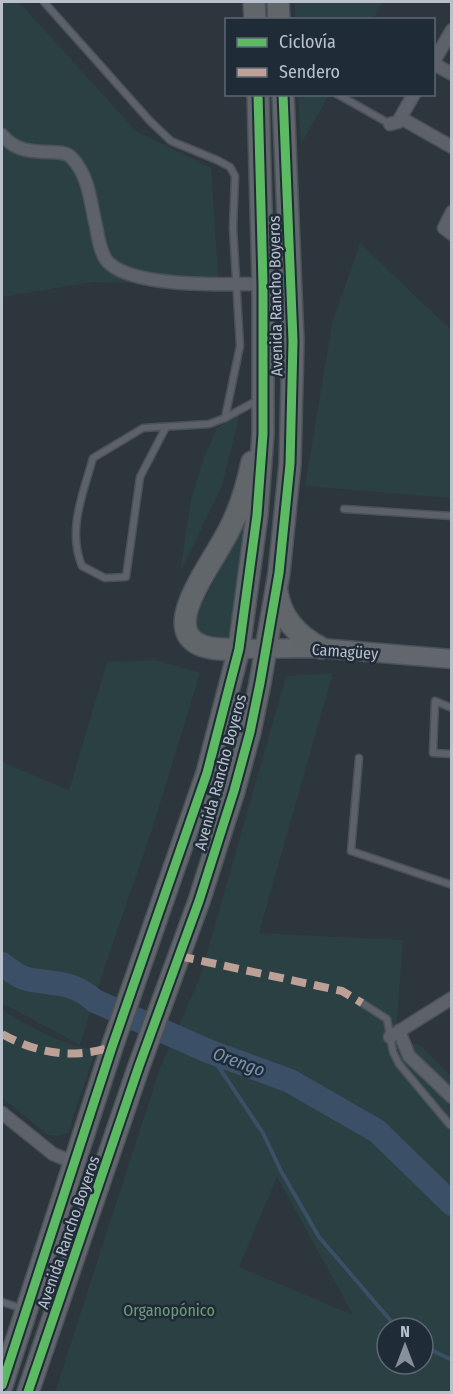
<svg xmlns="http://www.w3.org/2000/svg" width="453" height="1394" viewBox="0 0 453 1394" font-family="'Fira Sans Condensed',sans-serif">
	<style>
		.green { fill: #2a4043; fill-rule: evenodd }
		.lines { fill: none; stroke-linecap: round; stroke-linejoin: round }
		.stream { stroke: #3b5067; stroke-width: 4 }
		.river { stroke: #3b5067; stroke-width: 24 }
		.service-casing { stroke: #4b5157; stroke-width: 9 }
		.minor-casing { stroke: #4b5157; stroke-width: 15 }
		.secondary-casing { stroke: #4b5157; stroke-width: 21 }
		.trunk-casing { stroke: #4a5158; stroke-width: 24 }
		.service { stroke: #5d626a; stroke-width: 6 }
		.minor { stroke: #5d626a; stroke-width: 12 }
		.secondary { stroke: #62676e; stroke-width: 18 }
		.trunk { stroke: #61666a; stroke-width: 21 }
		.quiet { stroke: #bda197; stroke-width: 8; stroke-dasharray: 15 8; stroke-linecap: butt }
		.cycleway-casing { stroke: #202b38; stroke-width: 13 }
		.cycleway { stroke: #5cba63; stroke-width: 9 }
		.labels { text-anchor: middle; stroke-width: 5; stroke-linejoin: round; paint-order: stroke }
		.street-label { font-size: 16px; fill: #b8c1cc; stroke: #202b38 }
		.park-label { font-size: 16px; fill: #6f9d77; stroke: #202b38 }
		.water-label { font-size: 18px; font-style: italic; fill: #7893af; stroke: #202b38 }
	</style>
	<rect width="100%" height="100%" fill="#2d353d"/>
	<g class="green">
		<polygon points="2,2 19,2 136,131 211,168 219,286 93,282 2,297"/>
		<polygon points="295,2 383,2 373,20 295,19"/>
		<polygon points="298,95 329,95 301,144"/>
		<polygon points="360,243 451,330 451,498 305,486 332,324"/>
		<polygon points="240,414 221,489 180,572 191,499 205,455 217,428"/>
		<polygon points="246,520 233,635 228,640 201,636 196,622 201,606"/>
		<polygon points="156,660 200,673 153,827 105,966 80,1045 2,1003 2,762 69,790 107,662"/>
		<path d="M333,673L259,933L403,940L396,1037L421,1046L451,1076V1392H55L160,1068L200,977L286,676ZM277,1177L353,1315L239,1267ZM387,1328H423V1364H387Z"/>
		<path d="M2,1010C32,1028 61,1045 96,1050L68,1133L57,1136L48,1135L2,1098Z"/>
	</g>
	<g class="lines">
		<g class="stream">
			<polyline points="208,1051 263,1133 281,1171 319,1237 397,1328"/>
			<polyline points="423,1346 452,1360"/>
		</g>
		<path class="river" d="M2,964C9,969 18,977 27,979C55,985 71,980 95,1001L208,1051L290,1081L377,1131L452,1204"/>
		<defs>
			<g id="service">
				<polyline points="44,2 150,121 171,141 217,160 230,167 235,176 233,228 240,346 225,418"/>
				<polyline points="337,94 390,124"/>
				<path d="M166,427L140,477L126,577L105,578L82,566C67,531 83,493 93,458L143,428L209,424L225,418L260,399"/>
				<polyline points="344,509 452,516"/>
				<polyline points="452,708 435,701 433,753 452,754"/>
				<polyline points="359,758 351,851 452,885"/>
				<polyline points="362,1003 387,1019 393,1052 399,1064 450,1125"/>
				<polyline points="2,1302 24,1309"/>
			</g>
			<g id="minor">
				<polyline points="434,61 452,30"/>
				<polyline points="434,64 452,74"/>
				<polyline points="401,118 452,147"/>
				<polyline points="390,124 398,122 414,94"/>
				<path d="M2,135C25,163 60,144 72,158C90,178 90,202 96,226C98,238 101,257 110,264C138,288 226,284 263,284"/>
				<polyline points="452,212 444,228 452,234"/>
				<polyline points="399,1031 409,1056 452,1097"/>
				<polyline points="390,1037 452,998"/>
				<polyline points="2,1113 53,1154 75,1163"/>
			</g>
			<polyline id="secondary" points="239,649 321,648 452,659"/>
			<g id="trunk">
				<polyline points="254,2 255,20"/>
				<polyline points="278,2 279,20"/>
				<path d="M277,592C281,619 298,636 321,648"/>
				<path d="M239,649C138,655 206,575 228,532C240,510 247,486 252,462"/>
				<polyline points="2,1385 112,1047 207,773 239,649 257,515 263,434 263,284 258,94"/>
				<polyline points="28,1392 139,1066 199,901 234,791 250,732 260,683 279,573 290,464 293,341 283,94"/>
			</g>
		</defs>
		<use href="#service" class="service-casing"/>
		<use href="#minor" class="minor-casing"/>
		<use href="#secondary" class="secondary-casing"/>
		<use href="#trunk" class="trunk-casing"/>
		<use href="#service" class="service"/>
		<use href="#minor" class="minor"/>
		<use href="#secondary" class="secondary"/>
		<use href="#trunk" class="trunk"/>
		<g class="quiet">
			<polyline points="179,956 342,991 362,1003"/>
			<path d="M2,1034C38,1054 73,1059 112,1047"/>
		</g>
		<defs>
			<g id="cycleway">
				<polyline points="2,1385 112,1047 207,773 239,649 257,515 263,434 263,284 258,94"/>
				<polyline points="28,1392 139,1066 199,901 234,791 250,732 260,683 279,573 290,464 293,341 283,94"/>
			</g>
		</defs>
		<use href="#cycleway" class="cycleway-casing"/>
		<use href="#cycleway" class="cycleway"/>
	</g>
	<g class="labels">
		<g class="street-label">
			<text transform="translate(275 296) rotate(-91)" y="6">Avenida Rancho Boyeros</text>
			<text transform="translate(345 651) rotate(4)" y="6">Camagüey</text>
			<text transform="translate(220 772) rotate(-75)" y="6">Avenida Rancho Boyeros</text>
			<text transform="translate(68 1232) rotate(-71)" y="6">Avenida Rancho Boyeros</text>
		</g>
		<g class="park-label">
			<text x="169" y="1316">Organopónico</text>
		</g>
		<g class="water-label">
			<text transform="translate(239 1062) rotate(20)" y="6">Orengo</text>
		</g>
	</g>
	<rect width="453" height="1394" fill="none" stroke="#b8c1cc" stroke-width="6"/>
	<rect x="225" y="18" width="210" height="78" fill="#202b38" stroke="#5d6773" stroke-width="1.5"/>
	<rect x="237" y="38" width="30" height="9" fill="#5cba63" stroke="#5d6773" stroke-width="1.5"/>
	<text x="279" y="48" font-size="18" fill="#b8c1cc">Ciclovía</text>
	<rect x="237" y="68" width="30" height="9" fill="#bda197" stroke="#5d6773" stroke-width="1.5"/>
	<text x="279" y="78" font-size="18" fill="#b8c1cc">Sendero</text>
	<g transform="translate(405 1346)"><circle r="28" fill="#202b38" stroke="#5d6773" stroke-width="1.5"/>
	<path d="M0-4.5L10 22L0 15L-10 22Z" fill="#87909a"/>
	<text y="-9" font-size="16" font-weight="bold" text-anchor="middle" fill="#b8c1cc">N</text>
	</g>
</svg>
